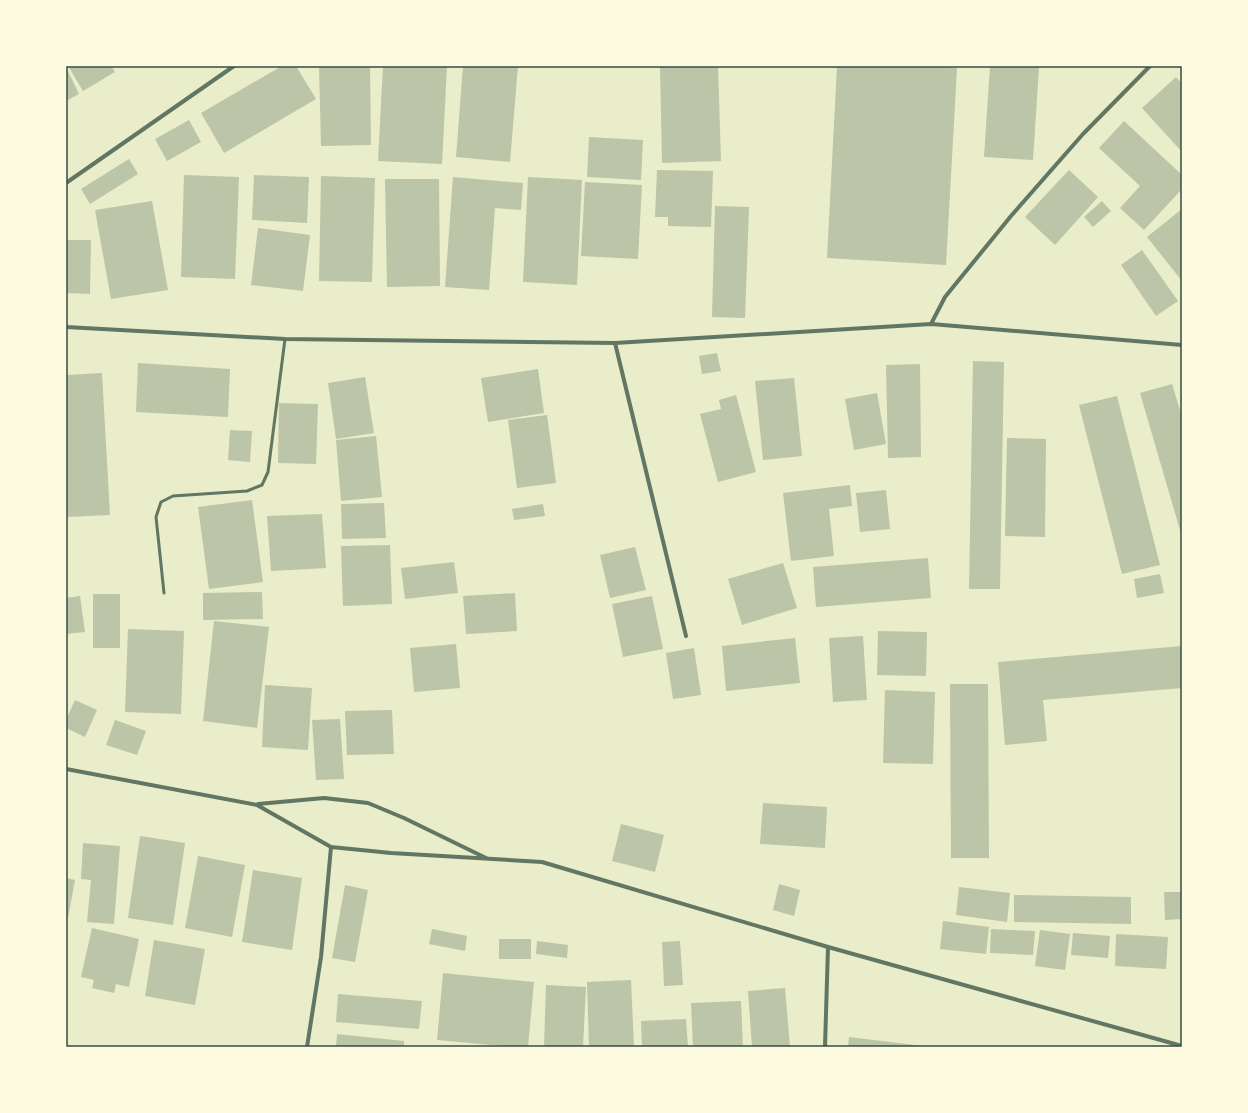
<svg xmlns="http://www.w3.org/2000/svg" width="1248" height="1113" viewBox="0 0 1248 1113" font-family="'Work Sans',sans-serif">
	<style>
		.building { fill: #bcc5a7 }
		.lines { fill: none; stroke-linecap: round; stroke-linejoin: round }
		.service { stroke: #617663; stroke-width: 3 }
		.minor { stroke: #617663; stroke-width: 4 }
		.neatline { fill: none; stroke: #344e41; stroke-width: 1.5 }
	</style>
	<rect width="100%" height="100%" fill="#e9edc9"/>
	<g class="building">
		<polygon points="68,66 111,66 115,72 83,91"/>
		<polygon points="282,66 296,66 316,99 224,153 201,113"/>
		<polygon points="319,66 370,66 371,145 321,146"/>
		<polygon points="383,66 447,66 442,164 378,161"/>
		<polygon points="463,66 518,66 510,162 456,157"/>
		<polygon points="660,66 718,66 721,161 662,163"/>
		<polygon points="837,66 927,66 957,68 946,265 827,258"/>
		<polygon points="990,66 1039,67 1033,160 984,157"/>
		<polygon points="66,67 79,94 66,101"/>
		<polygon points="1176,77 1182,84 1182,152 1142,108"/>
		<polygon points="189,120 201,142 167,161 155,139"/>
		<polygon points="1124,121 1182,175 1182,189 1144,230 1120,208 1140,186 1099,148"/>
		<polygon points="589,137 643,140 641,180 587,177"/>
		<polygon points="129,159 138,174 90,204 81,189"/>
		<polygon points="657,170 713,171 711,227 668,226 668,217 655,217"/>
		<polygon points="1069,170 1098,197 1055,245 1025,217"/>
		<polygon points="184,175 239,177 235,279 181,277"/>
		<polygon points="254,175 309,177 307,223 252,220"/>
		<polygon points="321,176 375,178 372,282 319,281"/>
		<polygon points="453,177 523,183 521,210 495,208 489,290 445,287"/>
		<polygon points="528,177 582,180 577,285 523,282"/>
		<polygon points="385,179 439,179 440,286 387,287"/>
		<polygon points="585,182 642,185 638,259 581,256"/>
		<polygon points="152,201 168,290 111,299 95,210"/>
		<polygon points="1102,201 1111,211 1093,227 1084,217"/>
		<polygon points="715,206 749,207 745,318 712,317"/>
		<polygon points="1182,209 1182,281 1147,237"/>
		<polygon points="258,228 310,235 303,291 251,285"/>
		<polygon points="66,240 91,240 90,294 66,293"/>
		<polygon points="1142,250 1178,301 1156,316 1121,265"/>
		<polygon points="717,353 721,371 702,374 699,356"/>
		<polygon points="973,361 1004,362 1000,589 969,589"/>
		<polygon points="138,363 230,369 228,417 136,412"/>
		<polygon points="920,364 921,457 888,458 886,365"/>
		<polygon points="538,369 544,413 488,422 481,378"/>
		<polygon points="102,373 110,515 66,517 66,375"/>
		<polygon points="365,377 374,433 336,439 328,383"/>
		<polygon points="794,378 802,456 763,460 755,381"/>
		<polygon points="1172,384 1182,417 1182,537 1140,393"/>
		<polygon points="877,393 886,444 854,450 845,399"/>
		<polygon points="736,395 756,472 718,482 700,414 721,409 719,400"/>
		<polygon points="1117,396 1160,565 1122,574 1079,405"/>
		<polygon points="279,403 318,404 316,464 278,463"/>
		<polygon points="547,415 556,483 517,488 508,420"/>
		<polygon points="230,430 252,431 250,462 228,460"/>
		<polygon points="376,436 382,497 341,501 336,440"/>
		<polygon points="1007,438 1046,439 1045,537 1005,536"/>
		<polygon points="850,485 852,506 829,509 834,556 791,561 783,493"/>
		<polygon points="886,490 890,529 860,532 856,493"/>
		<polygon points="252,500 263,582 209,589 198,507"/>
		<polygon points="384,503 386,538 342,539 341,504"/>
		<polygon points="543,504 545,516 514,520 512,509"/>
		<polygon points="322,514 326,568 271,571 267,516"/>
		<polygon points="390,545 392,604 343,606 341,546"/>
		<polygon points="635,547 646,590 610,598 600,555"/>
		<polygon points="928,558 931,598 816,607 813,567"/>
		<polygon points="454,562 458,593 405,599 401,568"/>
		<polygon points="783,563 797,608 742,625 728,579"/>
		<polygon points="1160,574 1164,593 1137,598 1134,579"/>
		<polygon points="262,592 263,619 203,620 203,593"/>
		<polygon points="515,593 517,631 466,634 463,596"/>
		<rect x="93" y="594" width="27" height="54"/>
		<polygon points="80,596 85,632 66,634 66,598"/>
		<polygon points="652,596 663,649 623,657 612,604"/>
		<polygon points="214,621 269,627 257,728 203,721"/>
		<polygon points="128,629 184,631 181,714 125,712"/>
		<polygon points="878,631 927,632 926,676 877,675"/>
		<polygon points="863,636 867,700 833,702 829,638"/>
		<polygon points="795,638 800,683 726,691 722,646"/>
		<polygon points="456,644 460,688 414,692 410,648"/>
		<polygon points="1182,646 1182,688 1043,700 1047,741 1005,745 998,662"/>
		<polygon points="694,648 701,695 673,699 666,653"/>
		<polygon points="950,684 988,684 989,858 951,858"/>
		<polygon points="265,685 312,688 308,750 262,747"/>
		<polygon points="885,690 935,692 933,764 883,763"/>
		<polygon points="75,700 97,710 85,737 66,728 66,720"/>
		<polygon points="392,710 394,754 347,755 345,711"/>
		<polygon points="340,719 344,779 316,780 312,720"/>
		<polygon points="115,720 146,731 137,755 106,745"/>
		<polygon points="763,803 827,807 825,848 760,844"/>
		<polygon points="621,824 664,835 655,872 612,861"/>
		<polygon points="140,836 185,843 173,925 128,918"/>
		<polygon points="83,843 120,846 114,924 87,922 91,880 81,879"/>
		<polygon points="198,856 245,865 232,937 185,928"/>
		<polygon points="253,870 302,878 292,950 242,942"/>
		<polygon points="66,878 75,880 68,918 66,917"/>
		<polygon points="779,884 800,890 794,916 773,910"/>
		<polygon points="345,885 368,890 355,962 332,958"/>
		<polygon points="959,887 1010,893 1007,922 956,915"/>
		<polygon points="1164,892 1182,892 1182,919 1165,920"/>
		<polygon points="1014,895 1131,897 1131,924 1014,922"/>
		<polygon points="943,921 989,927 986,954 940,949"/>
		<polygon points="92,928 139,939 129,987 116,984 114,993 92,988 94,980 81,977"/>
		<polygon points="432,929 467,936 465,951 429,944"/>
		<polygon points="991,929 1035,931 1033,955 990,953"/>
		<polygon points="1040,930 1070,934 1065,970 1035,966"/>
		<polygon points="1073,933 1110,936 1108,958 1071,955"/>
		<polygon points="1116,934 1168,937 1166,969 1115,966"/>
		<rect x="499" y="939" width="32" height="20"/>
		<polygon points="154,940 205,949 195,1005 145,996"/>
		<polygon points="537,941 568,945 567,958 536,954"/>
		<polygon points="680,941 683,985 664,986 662,942"/>
		<polygon points="443,973 534,982 528,1047 512,1047 437,1040"/>
		<polygon points="631,980 634,1047 589,1047 587,982"/>
		<polygon points="546,985 586,987 583,1047 544,1047"/>
		<polygon points="785,988 790,1047 752,1047 748,991"/>
		<polygon points="338,994 422,1001 419,1029 336,1022"/>
		<polygon points="741,1001 743,1047 693,1047 691,1003"/>
		<polygon points="686,1019 688,1047 642,1047 641,1021"/>
		<polygon points="337,1034 404,1041 404,1047 336,1047"/>
		<polygon points="849,1037 923,1046 923,1047 848,1047"/>
	</g>
	<g class="lines">
		<polyline class="service" points="164,593 156,517 161,502 173,496 247,491 262,485 268,472 285,339"/>
		<g class="minor">
			<polyline points="66,183 234,66"/>
			<polyline points="931,324 945,297 1011,216 1083,134 1150,66"/>
			<polyline points="66,327 285,339 615,343 931,324 1182,345"/>
			<polyline points="615,343 686,636"/>
			<polyline points="66,769 257,805 331,847 391,853 542,862 828,947 1182,1046"/>
			<polyline points="258,804 324,798 368,803 404,818 486,858"/>
			<polyline points="307,1047 321,957 331,847"/>
			<polyline points="825,1047 828,947"/>
		</g>
	</g>
	<rect width="1248" height="1113" fill="none" stroke="#fefae0" stroke-width="134"/>
	<rect x="67" y="67" width="1114" height="979" class="neatline"/>
</svg>
